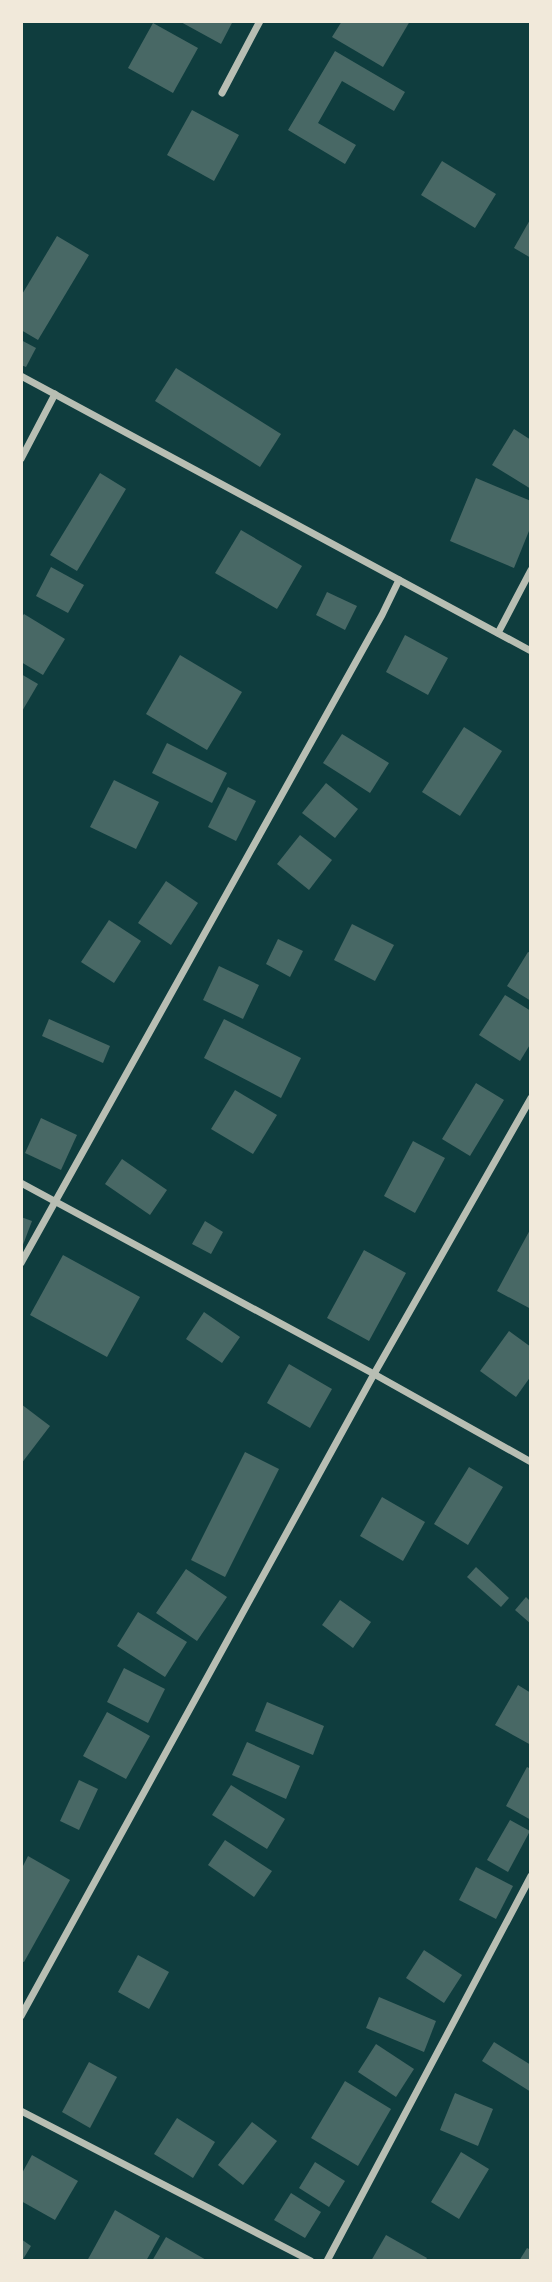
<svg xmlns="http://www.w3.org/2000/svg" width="552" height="2282" viewBox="0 0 552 2282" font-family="Arial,sans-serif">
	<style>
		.building { fill: #486865 }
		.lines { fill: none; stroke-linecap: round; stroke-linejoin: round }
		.minor { stroke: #b8beb3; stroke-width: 7 }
	</style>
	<rect width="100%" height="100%" fill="#0f3d3e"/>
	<g class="building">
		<polygon points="179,21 233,21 221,44"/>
		<polygon points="342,21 410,21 383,67 332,37"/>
		<polygon points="153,23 198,48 173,93 128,68"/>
		<polygon points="335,51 405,92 394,111 342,81 318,123 356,145 345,164 288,130"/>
		<polygon points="192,110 239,135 214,181 167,155"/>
		<polygon points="442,161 496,194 475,228 421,195"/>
		<polygon points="531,218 531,258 514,248"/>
		<polygon points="57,236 89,255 38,340 21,330 21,296"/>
		<polygon points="21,340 36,348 26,367 21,365"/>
		<polygon points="176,368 281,434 260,467 155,401"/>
		<polygon points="514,429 531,440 531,489 492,465"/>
		<polygon points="100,473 126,489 77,571 50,555"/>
		<polygon points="476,478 531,501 531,526 514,568 450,541"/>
		<polygon points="241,530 302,566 277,609 215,573"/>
		<polygon points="51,567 84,585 68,613 36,596"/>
		<polygon points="327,592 357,606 345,630 316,615"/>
		<polygon points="24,614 65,639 43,675 21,662 21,618"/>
		<polygon points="405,635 448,658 428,695 386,672"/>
		<polygon points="180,655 242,692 207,750 146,714"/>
		<polygon points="21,674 38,684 21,713"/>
		<polygon points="464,727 502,751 460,816 422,792"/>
		<polygon points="342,734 389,763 370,793 323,763"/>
		<polygon points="167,743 227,773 212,803 152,773"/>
		<polygon points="114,780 159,802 136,849 90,827"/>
		<polygon points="326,783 358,809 335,838 302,813"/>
		<polygon points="228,787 256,801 236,841 208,827"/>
		<polygon points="300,835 332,860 309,890 277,864"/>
		<polygon points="166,881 198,903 171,945 138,923"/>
		<polygon points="109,920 141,941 114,983 81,962"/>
		<polygon points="352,924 394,945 375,981 334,960"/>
		<polygon points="278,939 303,951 290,977 266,964"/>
		<polygon points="528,952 531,953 531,1001 507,986"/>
		<polygon points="219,966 259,985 243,1019 203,1000"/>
		<polygon points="505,995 531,1011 531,1043 520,1061 479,1035"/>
		<polygon points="49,1019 110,1046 103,1063 42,1036"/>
		<polygon points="224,1019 301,1058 281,1098 204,1058"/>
		<polygon points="476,1083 504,1100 470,1156 442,1139"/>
		<polygon points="235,1090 277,1115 253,1154 211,1129"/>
		<polygon points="41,1118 77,1135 61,1170 25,1153"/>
		<polygon points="413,1141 445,1158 415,1213 384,1196"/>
		<polygon points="122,1159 167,1190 150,1215 105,1184"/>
		<polygon points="21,1217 32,1221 21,1250"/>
		<polygon points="205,1221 223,1232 211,1254 192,1244"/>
		<polygon points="531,1228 531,1309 497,1291"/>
		<polygon points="364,1250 406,1273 369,1341 327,1318"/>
		<polygon points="63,1255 140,1297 107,1357 30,1315"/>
		<polygon points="204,1312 240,1337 222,1363 186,1339"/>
		<polygon points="509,1331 531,1347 531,1376 516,1397 480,1371"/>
		<polygon points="289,1364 332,1389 310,1428 267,1403"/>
		<polygon points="21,1404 50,1426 21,1464"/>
		<polygon points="245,1452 279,1469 225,1577 191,1560"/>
		<polygon points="469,1467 503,1487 468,1545 434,1524"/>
		<polygon points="382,1497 425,1522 403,1561 360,1536"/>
		<polygon points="476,1567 509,1598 501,1607 467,1577"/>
		<polygon points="186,1569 227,1597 197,1641 156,1613"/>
		<polygon points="526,1597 531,1602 531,1624 515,1610"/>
		<polygon points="340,1600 371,1622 353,1648 322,1625"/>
		<polygon points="138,1612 187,1642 165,1677 117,1646"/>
		<polygon points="124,1668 165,1689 148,1723 107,1702"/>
		<polygon points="518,1685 531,1693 531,1745 495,1725"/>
		<polygon points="267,1702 324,1726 313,1755 255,1731"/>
		<polygon points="107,1712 150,1736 126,1779 83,1756"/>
		<polygon points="247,1742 300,1766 286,1799 232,1775"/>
		<polygon points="527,1767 531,1769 531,1820 506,1806"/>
		<polygon points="79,1780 98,1789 79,1830 60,1821"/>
		<polygon points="231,1785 285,1819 267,1849 212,1815"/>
		<polygon points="510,1820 530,1831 508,1872 487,1860"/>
		<polygon points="225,1840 272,1871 254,1897 208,1865"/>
		<polygon points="28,1856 70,1880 24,1962 21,1961 21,1870"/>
		<polygon points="476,1867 513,1886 496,1919 459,1900"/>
		<polygon points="424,1950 462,1975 444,2003 406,1978"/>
		<polygon points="138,1955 169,1972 149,2009 118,1992"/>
		<polygon points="379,1997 436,2021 424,2052 366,2028"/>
		<polygon points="494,2042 531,2065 531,2092 482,2061"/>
		<polygon points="376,2044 414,2069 396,2097 358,2072"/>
		<polygon points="89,2062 117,2077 90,2128 62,2112"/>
		<polygon points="345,2081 391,2109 358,2166 311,2138"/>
		<polygon points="455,2093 493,2109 478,2146 440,2130"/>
		<polygon points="177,2118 215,2142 193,2178 154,2154"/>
		<polygon points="252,2122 277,2141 243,2185 218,2165"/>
		<polygon points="461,2152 489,2169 459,2219 431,2202"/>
		<polygon points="32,2155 78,2181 55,2220 21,2201 21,2175"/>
		<polygon points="315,2162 345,2181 329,2207 299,2188"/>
		<polygon points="291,2193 321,2212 305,2238 274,2220"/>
		<polygon points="115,2210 160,2236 146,2261 87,2261"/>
		<polygon points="386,2235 427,2258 425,2261 371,2261"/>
		<polygon points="166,2237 208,2261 152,2261"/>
		<polygon points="21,2239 31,2246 22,2261 21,2261"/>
		<polygon points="527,2248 531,2250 531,2261 519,2261"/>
	</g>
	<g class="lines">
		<g class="minor">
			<polyline points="222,93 260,21"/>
			<polyline points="21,376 531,651"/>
			<polyline points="21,459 55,394"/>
			<polyline points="498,633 531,570"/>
			<polyline points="21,1183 374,1374 531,1462"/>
			<polyline points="21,1263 382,615 399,580"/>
			<polyline points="21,2016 374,1374 531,1098"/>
			<polyline points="21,2111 311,2261"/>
			<polyline points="327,2261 531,1876"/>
		</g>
	</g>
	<rect width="552" height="2282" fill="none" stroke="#f1e9da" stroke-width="46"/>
</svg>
